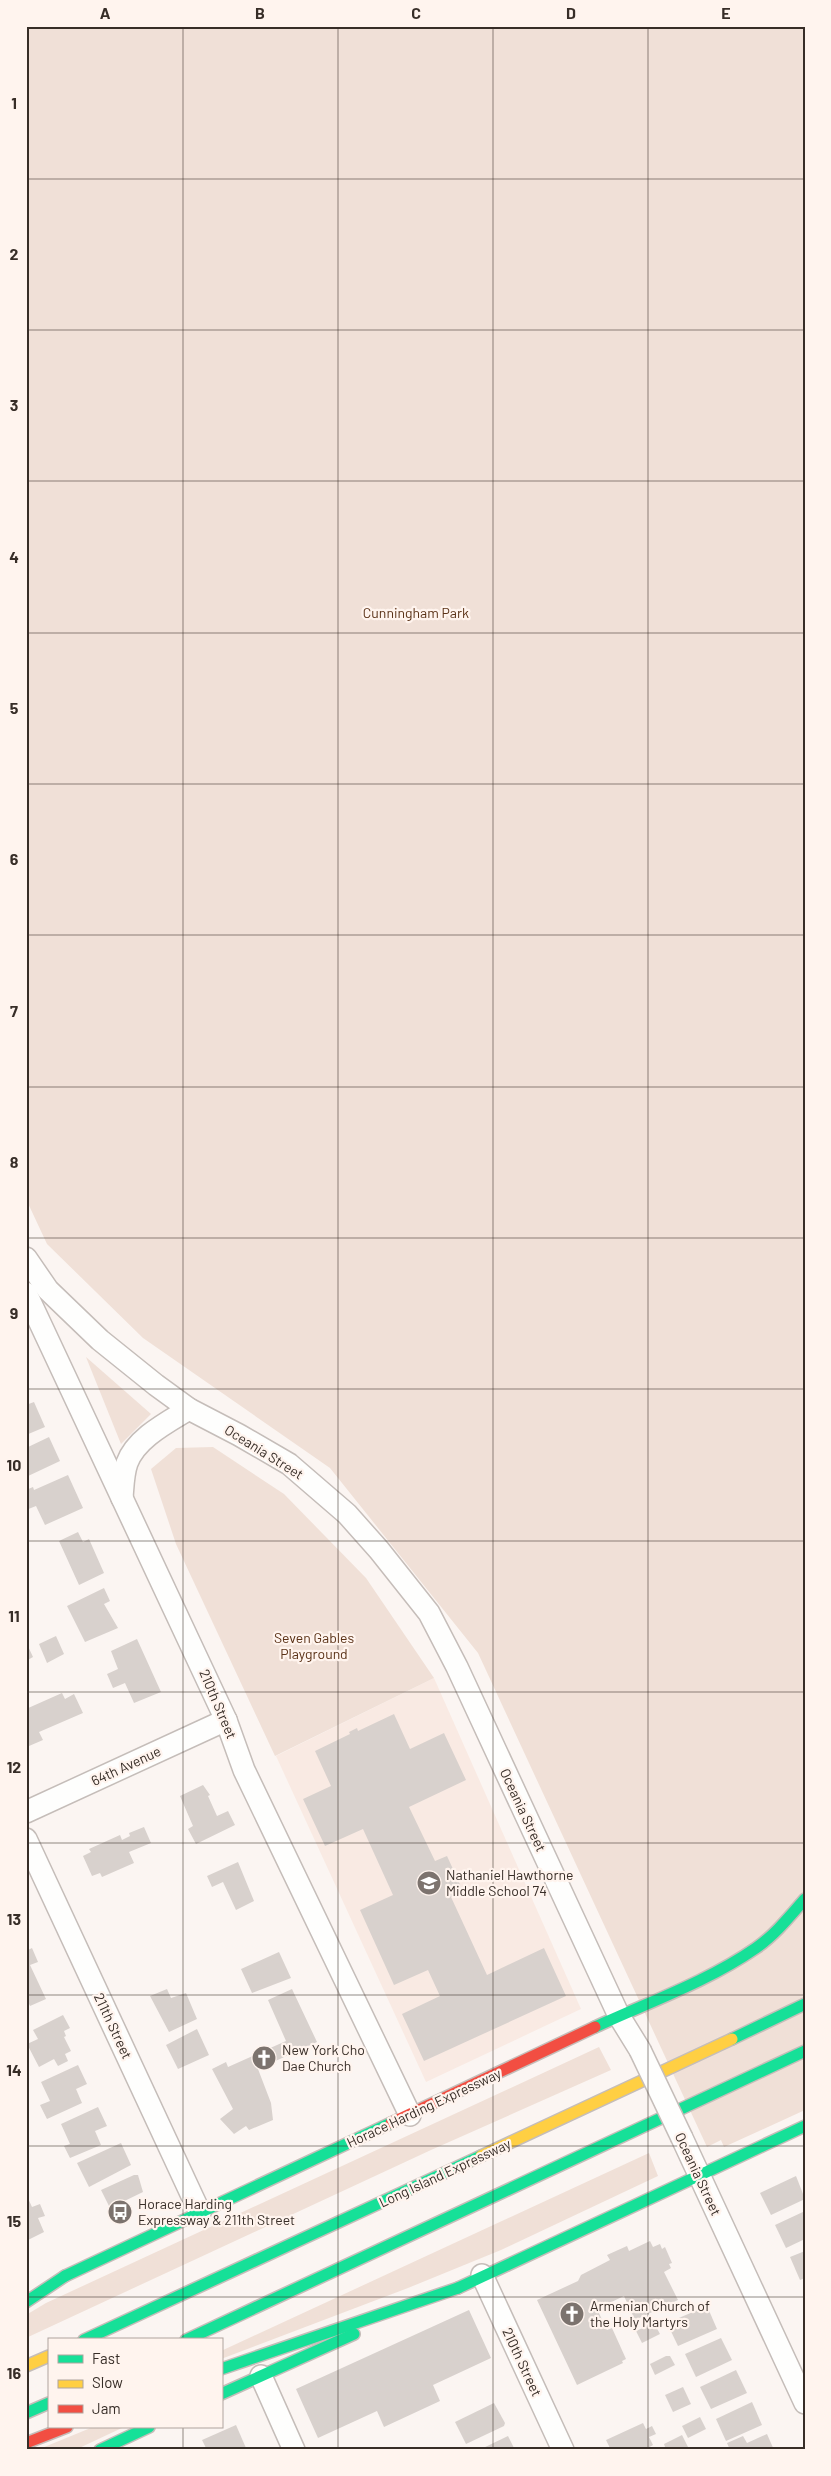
<svg xmlns="http://www.w3.org/2000/svg" width="831" height="2476" viewBox="0 0 831 2476" font-family="Barlow,sans-serif">
	<style>
		.built { fill: #f9eae3 }
		.green { fill: #f0e0d7 }
		.building { fill: #d8d1cd }
		.lines { fill: none; stroke-linecap: round; stroke-linejoin: round }
		.street-casing { stroke: #c5bdb9; stroke-width: 24 }
		.fast-casing { stroke: #c5bdb9; stroke-width: 14 }
		.slow-casing { stroke: #c5bdb9; stroke-width: 14 }
		.jam-casing { stroke: #c5bdb9; stroke-width: 14 }
		.street { stroke: #fefefd; stroke-width: 21 }
		.fast { stroke: #16e098; stroke-width: 11 }
		.slow { stroke: #ffcf43; stroke-width: 11 }
		.jam { stroke: #f24e42; stroke-width: 11 }
		.street-bridge-casing { stroke: #c5bdb9; stroke-width: 24; stroke-linecap: butt }
		.street-bridge { stroke: #fefefd; stroke-width: 21 }
		.grid { fill: none; stroke: #372d27; stroke-width: 1; stroke-opacity: 0.55 }
		.labels { text-anchor: middle; stroke-width: 4.5; stroke-linejoin: round; paint-order: stroke }
		.park-label { font-size: 14px; fill: #5a3116; stroke: #fff4ee }
		.street-label { font-size: 14px; fill: #372d27; stroke: #fff4ee }
		.poi-label { font-size: 14px; fill: #372d27; stroke: #fff4ee; text-anchor: start }
		.neatline { fill: none; stroke: #372d27; stroke-width: 2 }
		.grid-label { font-size: 16px; text-anchor: middle; font-weight: bold; fill: #372d27 }
	</style>
	<rect width="100%" height="100%" fill="#fbf5f2"/>
	<polygon class="built" points="434,1678 581,2009 426,2082 276,1756"/>
	<g class="green">
		<polygon points="26,26 805,26 805,2110 724,2147 721,2140 707,2147 478,1653 330,1468 143,1338 47,1244 26,1199"/>
		<polygon points="86,1357 151,1414 121,1444"/>
		<polygon points="213,1447 284,1494 366,1578 434,1678 275,1756 176,1544 151,1469 176,1448"/>
		<polygon points="599,2047 611,2070 431,2150 26,2338 26,2315 46,2303"/>
		<polygon points="649,2153 658,2176 501,2250 408,2288 221,2359 221,2351"/>
		<polygon points="93,2427 124,2427 75,2450 37,2450"/>
	</g>
	<g class="building">
		<polygon points="34,1402 45,1427 26,1435 26,1405"/>
		<polygon points="49,1437 60,1461 26,1477 26,1448"/>
		<polygon points="68,1475 83,1508 45,1525 36,1506 26,1510 26,1490 33,1487 34,1490"/>
		<polygon points="78,1532 83,1542 89,1539 104,1573 79,1585 59,1541"/>
		<polygon points="104,1588 110,1601 104,1604 118,1628 85,1642 67,1606"/>
		<polygon points="56,1636 64,1654 47,1663 39,1644"/>
		<polygon points="137,1639 161,1692 134,1703 125,1683 113,1688 107,1674 118,1669 111,1651"/>
		<polygon points="26,1642 33,1657 26,1661"/>
		<polygon points="62,1693 65,1699 74,1694 83,1713 39,1732 43,1740 29,1746 26,1739 26,1709"/>
		<polygon points="394,1714 410,1749 444,1733 466,1780 409,1807 435,1861 447,1856 463,1891 451,1897 487,1975 544,1948 566,1996 424,2061 402,2014 440,1996 428,1970 394,1985 360,1910 393,1895 363,1829 325,1846 303,1799 331,1786 315,1751 350,1734 349,1732 357,1728 358,1731"/>
		<polygon points="203,1785 210,1795 208,1796 217,1816 228,1811 235,1825 196,1844 188,1829 193,1826 180,1796"/>
		<polygon points="144,1827 151,1843 129,1852 134,1863 102,1877 100,1873 92,1876 83,1856 91,1852 89,1849 120,1835 122,1840 130,1836 129,1833"/>
		<polygon points="238,1862 254,1901 236,1910 223,1882 212,1887 207,1876"/>
		<polygon points="32,1948 38,1962 30,1965 46,1999 30,2006 26,1998 26,1951"/>
		<polygon points="279,1952 291,1978 252,1993 241,1969"/>
		<polygon points="167,1989 171,1998 186,1993 197,2019 169,2032 150,1996"/>
		<polygon points="292,1989 317,2042 258,2069 271,2103 273,2120 249,2130 246,2126 234,2134 220,2119 233,2109 212,2069 226,2062 228,2067 286,2041 268,2000"/>
		<polygon points="63,2015 70,2028 64,2031 66,2036 64,2037 71,2051 65,2054 68,2061 58,2066 54,2059 39,2067 27,2044 38,2039 33,2030"/>
		<polygon points="197,2029 209,2055 178,2069 166,2045"/>
		<polygon points="78,2065 87,2084 76,2089 82,2103 47,2119 40,2105 50,2101 41,2082"/>
		<polygon points="98,2107 107,2126 95,2131 101,2145 70,2158 64,2146 70,2144 61,2124"/>
		<polygon points="121,2143 131,2165 89,2187 77,2163"/>
		<polygon points="134,2175 138,2175 143,2192 110,2208 101,2190"/>
		<polygon points="796,2176 805,2199 771,2215 760,2193"/>
		<polygon points="26,2194 32,2207 40,2204 45,2216 38,2218 44,2232 26,2241"/>
		<polygon points="805,2211 805,2239 786,2248 775,2225"/>
		<polygon points="650,2241 653,2247 660,2244 662,2249 665,2247 672,2263 669,2264 671,2268 664,2272 678,2300 635,2320 624,2296 597,2309 607,2330 612,2328 626,2359 622,2361 623,2363 577,2385 537,2300 578,2281 581,2275 610,2260 607,2255 627,2246 629,2251"/>
		<polygon points="805,2251 805,2278 800,2280 790,2257"/>
		<polygon points="707,2306 717,2329 678,2346 667,2323"/>
		<polygon points="469,2310 491,2358 433,2385 440,2401 384,2427 377,2411 318,2438 296,2389"/>
		<polygon points="654,2323 660,2334 642,2343 636,2331"/>
		<polygon points="721,2338 732,2360 696,2377 685,2354"/>
		<polygon points="666,2356 670,2356 675,2365 655,2375 650,2364"/>
		<polygon points="736,2370 747,2393 711,2409 700,2387"/>
		<polygon points="683,2387 691,2404 673,2412 665,2395"/>
		<polygon points="752,2402 762,2425 726,2441 716,2419"/>
		<polygon points="494,2403 505,2423 504,2426 466,2444 455,2422"/>
		<polygon points="700,2417 706,2429 688,2438 682,2426"/>
		<polygon points="643,2423 646,2429 652,2426 656,2434 649,2437 653,2445 644,2450 611,2450 606,2440"/>
		<polygon points="236,2425 246,2448 242,2450 207,2450 202,2440"/>
		<polygon points="767,2434 774,2450 730,2450 727,2443 743,2436 747,2443"/>
		<polygon points="682,2435 688,2447 681,2450 666,2450 664,2444"/>
		<polygon points="508,2436 515,2450 479,2450"/>
	</g>
	<g class="lines">
		<defs>
			<g id="street">
				<polyline points="26,1258 48,1290 100,1340 156,1385 189,1409 239,1435 289,1464 347,1514 379,1550 429,1613 457,1667 619,2016 640,2050"/>
				<polyline points="26,1293 226,1720 244,1770 410,2115"/>
				<path d="M122,1498C123,1487 123,1474 127,1463C136,1438 168,1422 189,1409"/>
				<polyline points="26,1812 226,1720"/>
				<polyline points="26,1839 200,2213"/>
				<polyline points="682,2138 805,2403"/>
				<polyline points="482,2275 563,2450"/>
				<polyline points="261,2376 294,2450"/>
			</g>
			<g id="fast">
				<path d="M595,2027C649,2002 707,1982 756,1948C775,1935 790,1916 805,1899"/>
				<polyline points="732,2039 805,2004"/>
				<polyline points="65,2276 391,2123"/>
				<polyline points="458,2288 805,2126"/>
				<polyline points="26,2302 65,2276"/>
				<polyline points="84,2340 481,2156"/>
				<polyline points="186,2340 805,2051"/>
				<polyline points="221,2369 458,2288"/>
				<polyline points="221,2394 354,2334"/>
				<polyline points="26,2413 49,2403"/>
				<polyline points="100,2450 149,2427"/>
			</g>
			<g id="slow">
				<polyline points="481,2156 732,2039"/>
				<polyline points="26,2366 49,2356"/>
			</g>
			<g id="jam">
				<polyline points="391,2123 595,2027"/>
				<polyline points="26,2443 67,2427"/>
			</g>
		</defs>
		<use href="#street" class="street-casing"/>
		<use href="#fast" class="fast-casing"/>
		<use href="#slow" class="slow-casing"/>
		<use href="#jam" class="jam-casing"/>
		<use href="#street" class="street"/>
		<use href="#fast" class="fast"/>
		<use href="#slow" class="slow"/>
		<use href="#jam" class="jam"/>
		<defs>
			<polyline id="street-bridge" points="640,2050 682,2138"/>
		</defs>
		<use href="#street-bridge" class="street-bridge-casing"/>
		<use href="#street-bridge" class="street-bridge"/>
	</g>
	<path class="grid" d="M183,26V2340M338,26V2450M493,26V2450M648,26V2450M26,179H805M26,330H805M26,481H805M26,633H805M26,784H805M26,935H805M26,1087H805M26,1238H805M26,1389H805M26,1541H805M26,1692H805M26,1843H805M26,1995H805M26,2146H805M26,2297H805M183,2427V2450"/>
	<defs>
		<symbol id="school-disc" viewBox="-11 -11 22 22"><circle r="9.5" fill="#7c736e" stroke="#fff4ee"/><path d="M0-5L7-2L0 1L-7-2ZM-4 1L0 2.5L4 1V4Q0 6-4 4Z" fill="#fff"/></symbol>
		<symbol id="church-disc" viewBox="-11 -11 22 22"><circle r="9.5" fill="#7c736e" stroke="#fff4ee"/><path d="M-1.2-6h2.4v3.5h3.3v2.4h-3.3V6h-2.4V-.1h-3.3v-2.4h3.3Z" fill="#fff"/></symbol>
		<symbol id="bus-disc" viewBox="-11 -11 22 22"><circle r="9.5" fill="#7c736e" stroke="#fff4ee"/><path d="M-5-6H5V4H4V6H2V4H-2V6H-4V4H-5ZM-3.5-4V0h7V-4ZM-3.5 1.2v1.5H-2V1.2ZM2 1.2v1.5H3.5V1.2Z" fill="#fff"/></symbol>
	</defs>
	<g fill-rule="evenodd">
		<use href="#school-disc" x="415" y="1869" width="28" height="28"/>
		<use href="#church-disc" x="250" y="2044" width="28" height="28"/>
		<use href="#bus-disc" x="106" y="2198" width="28" height="28"/>
		<use href="#church-disc" x="558" y="2300" width="28" height="28"/>
	</g>
	<g class="labels">
		<g class="park-label">
			<text x="416" y="618">Cunningham Park</text>
			<text x="314" y="1643">Seven Gables<tspan x="314" dy="16">Playground</tspan></text>
		</g>
		<g class="street-label">
			<text transform="translate(264 1452) rotate(32)" y="5">Oceania Street</text>
			<text transform="translate(218 1704) rotate(67)" y="5">210th Street</text>
			<text transform="translate(126 1766) rotate(-25)" y="5">64th Avenue</text>
			<text transform="translate(523 1810) rotate(65)" y="5">Oceania Street</text>
			<text transform="translate(113 2026) rotate(65)" y="5">211th Street</text>
			<text transform="translate(424 2108) rotate(-25)" y="5">Horace Harding Expressway</text>
			<text transform="translate(445 2173) rotate(-25)" y="5">Long Island Expressway</text>
			<text transform="translate(698 2174) rotate(65)" y="5">Oceania Street</text>
			<text transform="translate(522 2362) rotate(65)" y="5">210th Street</text>
		</g>
		<g class="poi-label">
			<text x="446" y="1880">Nathaniel Hawthorne<tspan x="446" dy="16">Middle School 74</tspan></text>
			<text x="282" y="2055">New York Cho<tspan x="282" dy="16">Dae Church</tspan></text>
			<text x="138" y="2209">Horace Harding<tspan x="138" dy="16">Expressway &amp; 211th Street</tspan></text>
			<text x="590" y="2311">Armenian Church of<tspan x="590" dy="16">the Holy Martyrs</tspan></text>
		</g>
	</g>
	<rect width="831" height="2476" fill="none" stroke="#fff4ee" stroke-width="55"/>
	<rect x="48" y="2338" width="175" height="90" fill="#fff4ee" stroke="#afa49e"/>
	<rect x="58" y="2355" width="25" height="8" fill="#16e098" stroke="#afa49e"/>
	<text x="92" y="2364" font-size="15" fill="#372d27">Fast</text>
	<rect x="58" y="2380" width="25" height="8" fill="#ffcf43" stroke="#afa49e"/>
	<text x="92" y="2388" font-size="15" fill="#372d27">Slow</text>
	<rect x="58" y="2405" width="25" height="8" fill="#f24e42" stroke="#afa49e"/>
	<text x="92" y="2414" font-size="15" fill="#372d27">Jam</text>
	<rect x="28" y="28" width="776" height="2420" class="neatline"/>
	<g class="grid-label">
		<text x="105" y="19">A</text>
		<text x="260" y="19">B</text>
		<text x="416" y="19">C</text>
		<text x="571" y="19">D</text>
		<text x="726" y="19">E</text>
		<text x="14" y="109">1</text>
		<text x="14" y="260">2</text>
		<text x="14" y="411">3</text>
		<text x="14" y="563">4</text>
		<text x="14" y="714">5</text>
		<text x="14" y="865">6</text>
		<text x="14" y="1017">7</text>
		<text x="14" y="1168">8</text>
		<text x="14" y="1319">9</text>
		<text x="14" y="1471">10</text>
		<text x="14" y="1622">11</text>
		<text x="14" y="1773">12</text>
		<text x="14" y="1925">13</text>
		<text x="14" y="2076">14</text>
		<text x="14" y="2227">15</text>
		<text x="14" y="2379">16</text>
	</g>
</svg>
